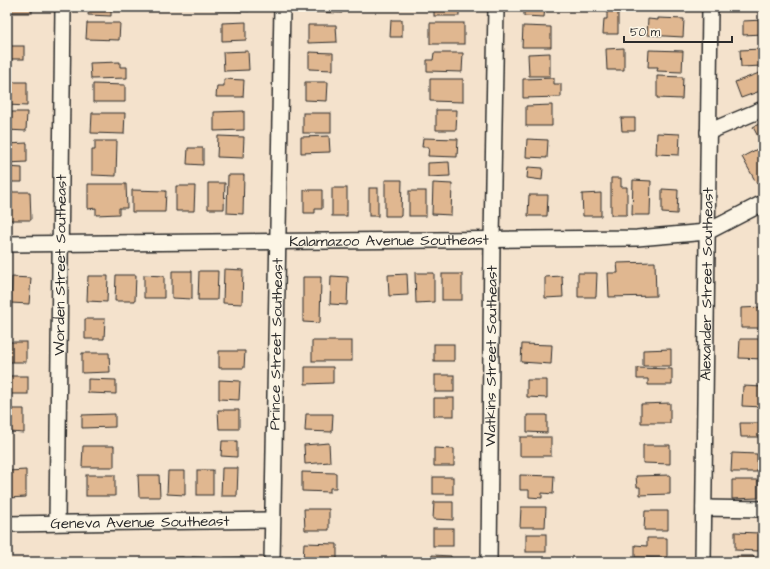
<svg xmlns="http://www.w3.org/2000/svg" width="770" height="569" viewBox="0 0 770 569" font-family="'Architects Daughter',sans-serif">
	<style>
		.building { fill: #e0b790; stroke: #2b2b2b }
		.lines { fill: none; stroke-linecap: round; stroke-linejoin: round }
		.minor-casing { stroke: #2b2b2b; stroke-width: 18 }
		.minor { stroke: #fcf5e5; stroke-width: 15 }
		.labels { text-anchor: middle; stroke-width: 3; stroke-linejoin: round; paint-order: stroke }
		.street-label { font-size: 15px; fill: #2b2b2b; stroke: #fcf5e5 }
	</style>
	<rect width="100%" height="100%" fill="#f4e2cc"/>
	<filter id="ink" filterUnits="userSpaceOnUse"><feTurbulence type="fractalNoise" baseFrequency=".025" numOctaves="2"/><feDisplacementMap in="SourceGraphic" scale="8" xChannelSelector="R" yChannelSelector="G"/><feConvolveMatrix kernelMatrix="1 2 1 2 8 2 1 2 1" color-interpolation-filters="sRGB"/></filter>
	<g filter="url(#ink)">
		<g class="building">
			<rect x="7" y="7" width="25" height="6"/>
			<polygon points="89,7 111,7 111,16 88,15"/>
			<polygon points="217,7 249,7 249,11 217,10"/>
			<polygon points="304,7 342,7 342,13 304,12"/>
			<rect x="434" y="7" width="25" height="9"/>
			<polygon points="524,7 545,7 544,17 524,16"/>
			<polygon points="607,7 618,7 618,34 603,34 604,19 607,19"/>
			<rect x="648" y="7" width="36" height="3"/>
			<polygon points="658,18 684,19 683,37 647,35 648,19 658,20"/>
			<polygon points="391,20 402,20 402,37 390,37"/>
			<polygon points="763,20 763,34 743,35 743,21"/>
			<polygon points="246,22 246,40 222,41 222,23"/>
			<polygon points="87,23 120,23 119,40 86,39"/>
			<rect x="430" y="23" width="34" height="21"/>
			<polygon points="308,25 336,25 337,42 308,43"/>
			<polygon points="523,26 551,27 551,47 522,47"/>
			<rect x="7" y="46" width="17" height="13"/>
			<polygon points="624,48 624,70 607,70 606,49"/>
			<polygon points="761,49 762,66 741,67 740,50"/>
			<polygon points="649,50 683,51 682,72 657,71 658,67 648,67"/>
			<polygon points="248,51 249,70 224,71 223,52"/>
			<polygon points="309,52 333,53 333,70 309,69"/>
			<polygon points="434,53 463,53 462,72 427,71 427,60 433,60"/>
			<polygon points="550,53 550,76 529,76 528,54"/>
			<polygon points="120,62 120,67 127,67 127,78 91,79 90,63"/>
			<polygon points="762,72 763,90 741,98 735,82"/>
			<polygon points="657,76 683,77 682,99 657,98"/>
			<polygon points="554,78 554,84 561,84 561,97 523,98 523,79"/>
			<polygon points="224,79 244,80 243,97 216,97 217,86 224,86"/>
			<polygon points="430,79 463,79 463,102 430,101"/>
			<polygon points="7,82 27,82 27,106 7,105"/>
			<polygon points="305,82 328,82 327,101 305,100"/>
			<polygon points="93,84 125,85 125,102 93,102"/>
			<polygon points="552,105 552,126 526,126 526,106"/>
			<polygon points="436,110 457,110 456,130 436,130"/>
			<polygon points="244,111 244,130 214,131 214,112"/>
			<polygon points="7,112 27,112 26,131 7,130"/>
			<polygon points="92,113 125,113 124,134 91,133"/>
			<rect x="303" y="113" width="28" height="20"/>
			<polygon points="621,118 635,118 635,131 622,131"/>
			<polygon points="763,122 763,180 757,184 742,157 763,146 753,127"/>
			<polygon points="657,133 680,134 679,155 656,154"/>
			<polygon points="218,136 244,137 243,158 217,157"/>
			<polygon points="329,136 330,152 301,153 301,137"/>
			<polygon points="423,138 458,139 457,157 428,156 429,147 422,147"/>
			<polygon points="527,139 548,140 547,158 526,157"/>
			<polygon points="95,141 117,141 116,176 92,175 92,150 95,150"/>
			<polygon points="27,143 27,162 7,163 7,144"/>
			<polygon points="188,148 203,148 203,165 187,164"/>
			<polygon points="449,162 450,176 428,177 428,163"/>
			<polygon points="7,167 22,168 22,182 7,182"/>
			<polygon points="528,167 543,168 542,180 527,178"/>
			<polygon points="228,175 244,175 243,214 227,213"/>
			<polygon points="611,178 621,178 621,187 627,187 627,215 611,215"/>
			<polygon points="385,180 402,180 401,216 385,216"/>
			<polygon points="633,180 651,181 650,215 632,215"/>
			<polygon points="208,183 225,183 224,209 208,209"/>
			<polygon points="433,183 452,184 451,215 432,214"/>
			<polygon points="88,184 126,184 127,208 119,208 119,214 96,215 96,208 88,209"/>
			<polygon points="176,186 195,186 194,211 176,211"/>
			<rect x="332" y="188" width="15" height="28"/>
			<rect x="369" y="188" width="9" height="28"/>
			<polygon points="662,189 678,190 677,214 662,213"/>
			<polygon points="132,190 166,191 165,212 132,212"/>
			<polygon points="304,190 322,190 322,209 315,209 315,213 304,213"/>
			<rect x="409" y="191" width="17" height="25"/>
			<polygon points="9,192 30,192 31,220 9,220"/>
			<polygon points="601,193 601,216 583,216 582,194"/>
			<polygon points="529,195 548,195 547,216 528,216"/>
			<polygon points="655,262 656,296 609,297 608,273 618,273 617,263"/>
			<polygon points="224,269 243,270 242,304 223,303"/>
			<polygon points="172,271 192,271 192,299 172,298"/>
			<polygon points="199,271 218,271 217,300 198,300"/>
			<polygon points="415,273 434,273 434,302 416,303"/>
			<polygon points="578,273 597,273 596,297 578,297"/>
			<polygon points="407,274 408,295 389,296 388,275"/>
			<rect x="442" y="274" width="20" height="26"/>
			<polygon points="116,275 136,275 135,301 115,301"/>
			<polygon points="144,275 164,276 164,298 144,298"/>
			<polygon points="88,276 108,276 107,302 87,301"/>
			<polygon points="331,276 348,277 347,305 330,304"/>
			<polygon points="562,276 563,297 545,298 545,277"/>
			<polygon points="12,277 31,278 29,304 11,303"/>
			<polygon points="303,277 321,277 320,323 303,322"/>
			<polygon points="763,307 763,328 741,328 741,308"/>
			<polygon points="85,319 105,319 104,339 85,339"/>
			<polygon points="740,339 763,339 763,359 739,358"/>
			<rect x="312" y="341" width="40" height="20"/>
			<rect x="7" y="342" width="19" height="20"/>
			<rect x="434" y="344" width="20" height="17"/>
			<polygon points="522,344 552,345 551,364 521,362"/>
			<polygon points="671,349 671,366 643,366 643,350"/>
			<polygon points="219,351 245,351 244,368 219,368"/>
			<polygon points="82,353 109,353 110,372 82,373"/>
			<polygon points="305,367 333,367 333,383 305,384"/>
			<polygon points="637,368 672,369 672,385 648,385 648,379 637,379"/>
			<rect x="435" y="375" width="19" height="17"/>
			<rect x="7" y="376" width="21" height="18"/>
			<polygon points="88,379 116,380 116,394 88,393"/>
			<polygon points="219,380 240,381 239,400 219,399"/>
			<polygon points="527,380 547,380 547,398 527,397"/>
			<polygon points="743,386 763,387 763,407 742,406"/>
			<rect x="434" y="398" width="20" height="18"/>
			<polygon points="670,403 670,423 641,423 641,404"/>
			<polygon points="7,409 24,409 24,433 10,432 10,429 7,428"/>
			<polygon points="218,410 239,410 239,429 219,429"/>
			<polygon points="115,414 115,427 82,428 82,415"/>
			<polygon points="306,414 333,414 332,432 305,431"/>
			<polygon points="527,415 547,415 547,433 527,432"/>
			<polygon points="740,423 763,423 763,437 741,437"/>
			<rect x="520" y="437" width="31" height="19"/>
			<polygon points="222,441 237,441 237,457 221,456"/>
			<polygon points="329,443 330,462 305,464 304,445"/>
			<polygon points="643,445 670,445 670,464 643,463"/>
			<polygon points="83,446 114,446 114,467 82,467"/>
			<polygon points="434,448 454,449 454,466 434,466"/>
			<polygon points="732,453 757,454 757,472 731,472"/>
			<polygon points="222,468 238,468 237,496 221,496"/>
			<polygon points="26,470 26,497 8,498 8,471"/>
			<rect x="197" y="470" width="16" height="25"/>
			<polygon points="168,471 185,471 185,495 167,494"/>
			<polygon points="302,472 336,473 336,488 330,488 330,492 302,491"/>
			<rect x="86" y="475" width="29" height="21"/>
			<polygon points="138,475 159,475 160,497 139,497"/>
			<polygon points="520,475 554,476 553,494 542,493 542,498 529,497 529,490 520,490"/>
			<polygon points="670,475 670,494 640,495 640,487 637,487 636,476"/>
			<rect x="433" y="477" width="20" height="17"/>
			<polygon points="732,480 758,480 758,498 732,499"/>
			<polygon points="434,502 453,502 453,520 433,519"/>
			<polygon points="521,507 546,507 545,527 520,527"/>
			<polygon points="304,509 329,509 329,530 305,530"/>
			<polygon points="645,511 668,511 668,530 644,530"/>
			<rect x="433" y="528" width="20" height="18"/>
			<polygon points="735,532 759,533 759,551 735,550"/>
			<rect x="526" y="534" width="20" height="18"/>
			<polygon points="647,538 667,538 667,558 635,557 635,545 647,546"/>
			<polygon points="304,543 337,544 337,562 303,562"/>
			<polygon points="432,555 451,556 451,562 432,562"/>
			<rect x="737" y="556" width="17" height="6"/>
			<rect x="168" y="557" width="15" height="5"/>
			<polygon points="192,557 212,558 212,562 191,562"/>
			<polygon points="243,557 244,562 224,562 224,558"/>
			<polygon points="41,559 41,562 33,562 33,560"/>
			<polygon points="114,560 114,562 96,562 96,561"/>
		</g>
		<g class="lines">
			<defs>
				<g id="minor">
					<polyline points="708,132 763,109"/>
					<path id="s1" d="M7,244L637,238L707,232L763,203"/>
					<polyline points="704,508 763,509"/>
					<path id="s2" d="M57,523L63,7"/>
					<path id="s3" d="M7,524L272,520"/>
					<path id="s4" d="M272,562L282,7"/>
					<path id="s5" d="M489,562L492,240L496,7"/>
					<path id="s6" d="M703,562L710,7"/>
				</g>
			</defs>
			<use href="#minor" class="minor-casing"/>
			<use href="#minor" class="minor"/>
		</g>
	</g>
	<g class="labels">
		<g class="street-label">
			<text dy="5" stroke="none"><textPath href="#s1" startOffset="382">Kalamazoo Avenue Southeast</textPath></text>
			<text dy="5" stroke="none"><textPath href="#s2" startOffset="258">Worden Street Southeast</textPath></text>
			<text dy="5" stroke="none"><textPath href="#s6" startOffset="278">Alexander Street Southeast</textPath></text>
			<text dy="5" stroke="none"><textPath href="#s4" startOffset="218">Prince Street Southeast</textPath></text>
			<text dy="5" stroke="none"><textPath href="#s5" startOffset="206">Watkins Street Southeast</textPath></text>
			<text dy="5" stroke="none"><textPath href="#s3" startOffset="133">Geneva Avenue Southeast</textPath></text>
		</g>
	</g>
	<rect width="770" height="569" fill="none" stroke="#fcf5e5" stroke-width="24"/>
	<rect x="12" y="12" width="746" height="545" fill="none" stroke="#2b2b2b" stroke-width="1.5" filter="url(#ink)"/>
	<path d="M624 36v6h108v-6" fill="none" stroke="#2b2b2b" stroke-width="2"/>
	<text x="630" y="36" font-size="12" fill="#2b2b2b" stroke="#fcf5e5" stroke-width="3" paint-order="stroke">50 m</text>
</svg>
